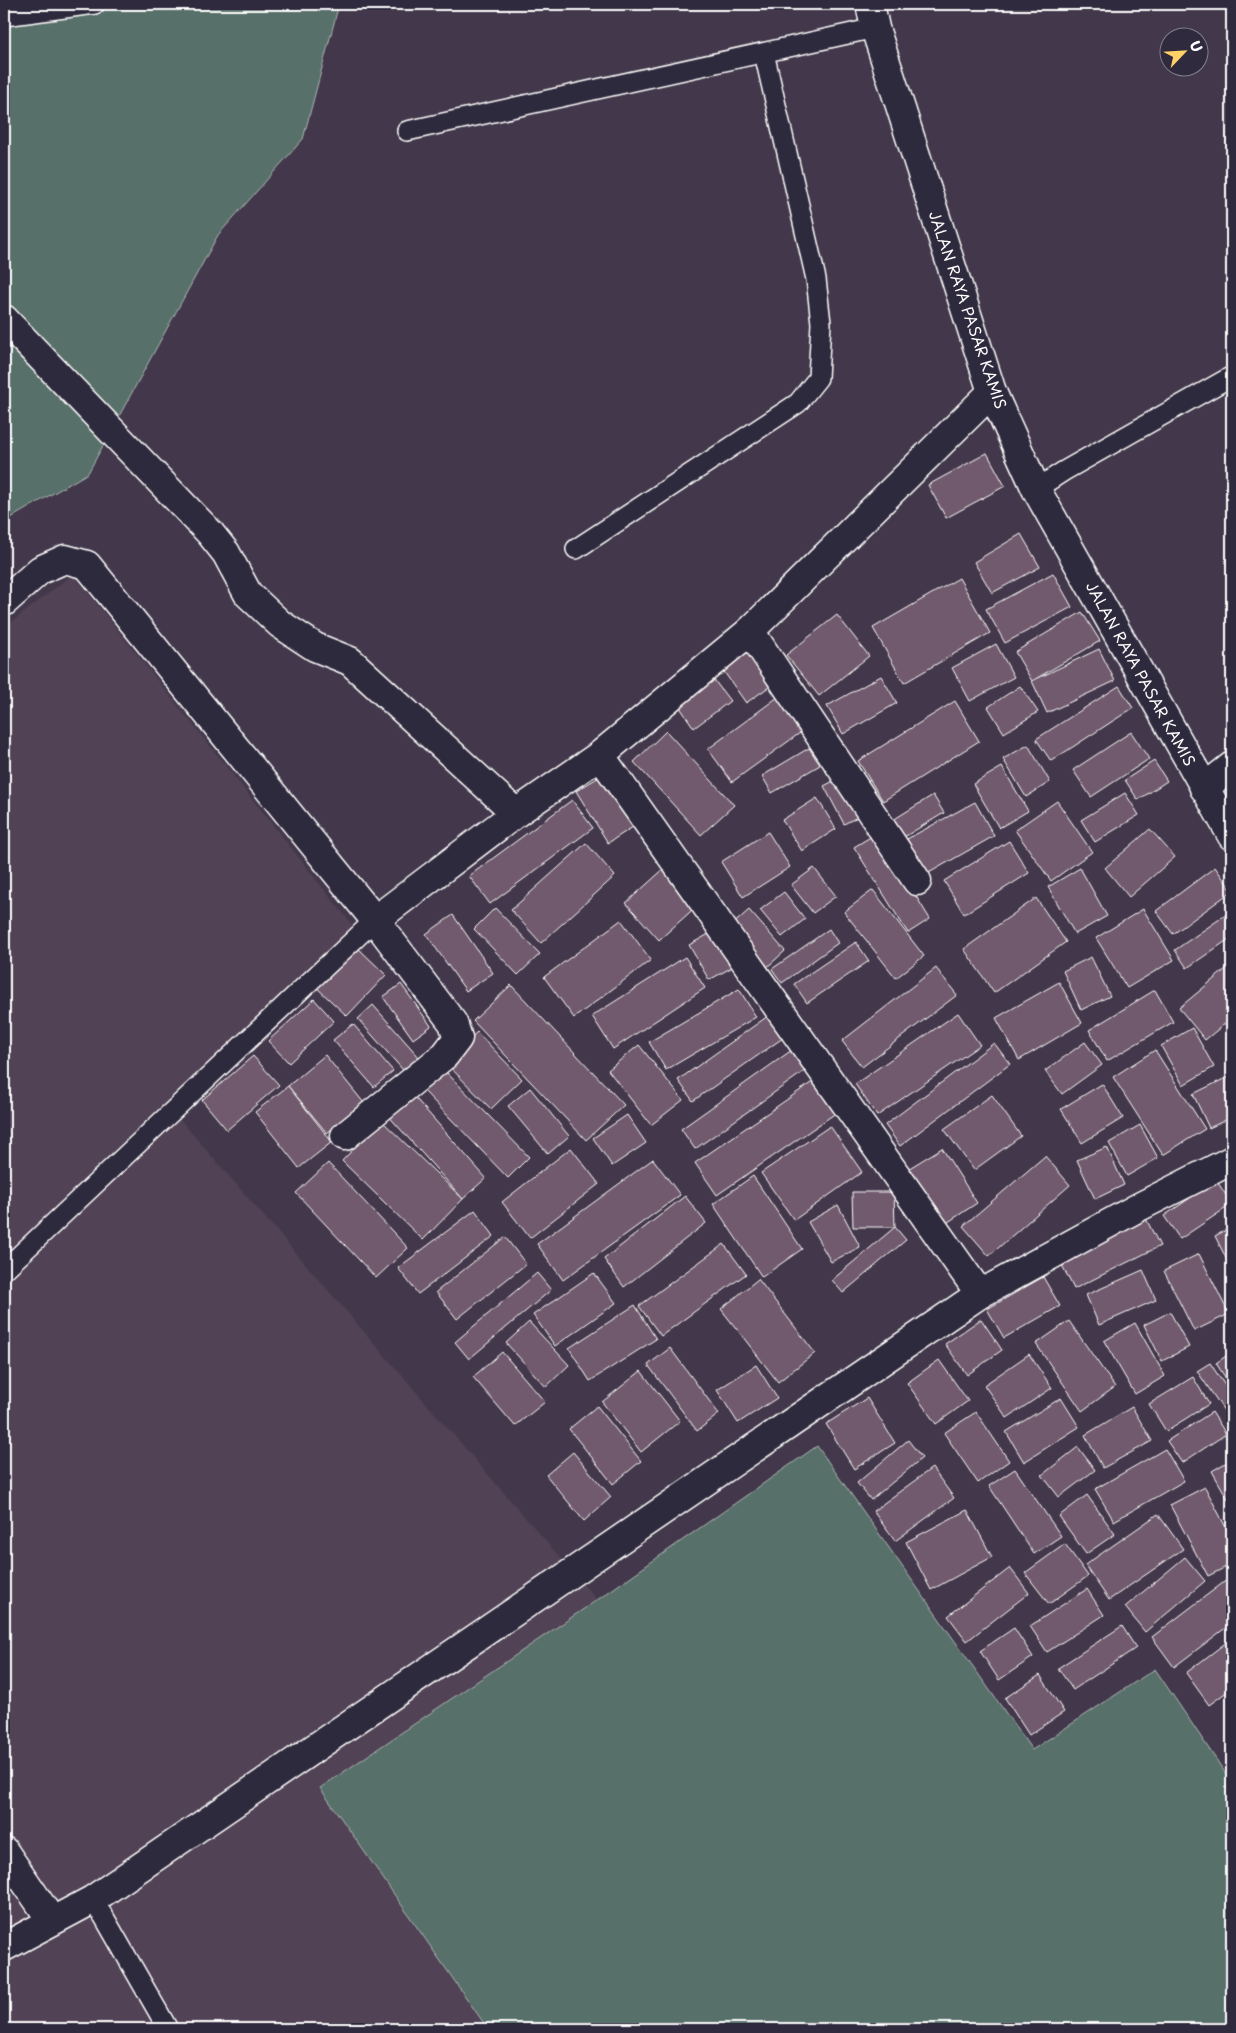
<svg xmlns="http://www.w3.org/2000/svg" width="1236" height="2033" viewBox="0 0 1236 2033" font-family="'Playpen Sans',sans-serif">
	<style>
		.built { fill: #514255 }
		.green { fill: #596f6a; stroke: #acb7b4 }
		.building { fill: #715a6d; stroke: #fff }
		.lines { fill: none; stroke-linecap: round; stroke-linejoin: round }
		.service-casing { stroke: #fff; stroke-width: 22 }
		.minor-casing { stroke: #fff; stroke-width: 31 }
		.tertiary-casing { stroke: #fff; stroke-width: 31 }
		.secondary-casing { stroke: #fff; stroke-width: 31 }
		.service { stroke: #2f2a3d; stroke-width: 19 }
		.minor { stroke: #2f2a3d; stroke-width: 28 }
		.tertiary { stroke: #2f2a3d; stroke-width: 28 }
		.secondary { stroke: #2f2a3d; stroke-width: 28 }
		.labels { text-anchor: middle; stroke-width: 4; stroke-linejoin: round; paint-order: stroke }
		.street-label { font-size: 15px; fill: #fff; stroke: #2f2a3d }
	</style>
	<rect width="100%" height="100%" fill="#43384b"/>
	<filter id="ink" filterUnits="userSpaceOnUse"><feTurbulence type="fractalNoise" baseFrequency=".02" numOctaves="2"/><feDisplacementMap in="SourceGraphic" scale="10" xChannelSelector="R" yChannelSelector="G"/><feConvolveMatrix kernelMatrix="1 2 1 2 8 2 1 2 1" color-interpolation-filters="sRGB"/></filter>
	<g filter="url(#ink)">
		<polygon class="built" points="73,574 358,932 170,1108 597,1600 321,1788 488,2029 4,2029 4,628"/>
		<g class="green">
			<polygon points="4,4 339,4 303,139 218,235 88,473 4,522"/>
			<polygon points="817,1446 1032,1750 1155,1669 1232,1783 1232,2026 1227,2029 488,2029 320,1788 597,1600"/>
		</g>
		<g class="building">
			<polygon points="987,453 1005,486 946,518 928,485"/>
			<polygon points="1021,534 1040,567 992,593 974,562"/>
			<polygon points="1053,573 1072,607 1005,643 986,609"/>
			<polygon points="959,578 990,633 904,683 873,628"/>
			<polygon points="1082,612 1100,641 1032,681 1015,652"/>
			<polygon points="837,615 869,656 819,696 786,655"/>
			<polygon points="996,644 1014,677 970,701 952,668"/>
			<polygon points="752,648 776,682 746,703 722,669"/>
			<polygon points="1099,649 1115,681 1047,713 1032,681"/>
			<polygon points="881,676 897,703 843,734 827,706"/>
			<polygon points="714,680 730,701 694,728 679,706"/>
			<polygon points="1020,686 1038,712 1004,733 988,707"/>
			<polygon points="1119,686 1133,708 1051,761 1036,739"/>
			<polygon points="786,691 811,725 732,782 708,749"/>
			<polygon points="955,701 979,741 883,801 858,761"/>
			<polygon points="666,731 734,805 701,835 634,762"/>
			<polygon points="1131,732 1149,759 1091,797 1073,770"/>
			<polygon points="1028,745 1050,782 1026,797 1003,759"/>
			<polygon points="809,748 820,765 772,793 762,776"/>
			<polygon points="1154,761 1167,781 1138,800 1125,780"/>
			<polygon points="1002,767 1028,811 999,828 973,784"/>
			<polygon points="604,774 636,825 608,843 576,791"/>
			<polygon points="845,775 865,813 844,824 824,786"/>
			<polygon points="1125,793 1139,815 1095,842 1081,820"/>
			<polygon points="933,795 944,813 904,837 893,820"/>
			<polygon points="817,798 836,829 802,851 782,820"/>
			<polygon points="572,800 593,828 490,904 469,876"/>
			<polygon points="1057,801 1092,852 1051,881 1015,830"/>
			<polygon points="975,802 994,836 927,874 907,839"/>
			<polygon points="1150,829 1175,857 1129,897 1105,868"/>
			<polygon points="768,832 790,867 743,897 721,862"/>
			<polygon points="877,833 930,919 908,933 854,847"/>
			<polygon points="1009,841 1029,873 964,914 944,881"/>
			<polygon points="586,843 615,876 541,943 511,910"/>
			<polygon points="667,866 700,903 659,940 626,903"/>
			<polygon points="1215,867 1232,891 1173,934 1156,911"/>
			<polygon points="814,868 836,896 813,913 791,885"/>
			<polygon points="1080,868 1107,916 1075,934 1048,887"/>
			<polygon points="873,890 924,956 896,978 844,912"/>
			<polygon points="784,892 805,919 782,937 760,910"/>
			<polygon points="1036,898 1066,942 994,993 964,949"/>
			<polygon points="495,908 540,954 518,975 474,929"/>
			<polygon points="1143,909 1174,960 1127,988 1096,938"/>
			<polygon points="749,910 785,951 765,969 730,927"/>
			<polygon points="1227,914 1232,921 1232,937 1187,968 1175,950"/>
			<polygon points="453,915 493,973 466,991 426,934"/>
			<polygon points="621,920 651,960 574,1018 544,977"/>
			<polygon points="718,929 738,964 709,980 689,945"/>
			<polygon points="829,929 838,943 782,983 772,969"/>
			<polygon points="856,942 869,961 807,1003 794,984"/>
			<polygon points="355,945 386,975 347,1016 315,986"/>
			<polygon points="685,957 705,988 613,1049 592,1016"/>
			<polygon points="1091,957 1110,996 1081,1010 1063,971"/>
			<polygon points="1232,964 1232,1018 1205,1040 1179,1008"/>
			<polygon points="936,968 957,995 862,1067 842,1041"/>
			<polygon points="1059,982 1082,1023 1019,1060 996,1018"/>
			<polygon points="401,984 431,1026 413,1039 383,997"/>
			<polygon points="511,985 624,1105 586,1140 473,1021"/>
			<polygon points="739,989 756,1017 666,1070 649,1042"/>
			<polygon points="1155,990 1173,1022 1107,1061 1089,1030"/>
			<polygon points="314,999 334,1021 289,1063 268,1041"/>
			<polygon points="373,1005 419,1057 403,1070 358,1019"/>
			<polygon points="775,1011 790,1033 693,1101 678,1080"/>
			<polygon points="958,1013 980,1045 877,1116 855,1084"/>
			<polygon points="353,1024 393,1071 374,1087 333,1040"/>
			<polygon points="1192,1028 1214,1067 1183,1085 1161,1046"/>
			<polygon points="477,1032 522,1079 491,1109 445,1062"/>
			<polygon points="1085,1042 1102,1065 1062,1094 1045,1071"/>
			<polygon points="994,1043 1010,1064 900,1146 885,1125"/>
			<polygon points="639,1045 683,1100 651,1125 608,1070"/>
			<polygon points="799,1045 813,1065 695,1149 681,1129"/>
			<polygon points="1155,1050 1205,1129 1163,1155 1113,1077"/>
			<polygon points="325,1055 364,1103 327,1133 288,1086"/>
			<polygon points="253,1056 279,1085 227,1130 202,1100"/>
			<polygon points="444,1070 529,1157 508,1178 423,1090"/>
			<polygon points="824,1074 846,1106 717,1195 695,1163"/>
			<polygon points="1228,1077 1232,1086 1232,1117 1209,1128 1193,1094"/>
			<polygon points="1102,1084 1123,1118 1082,1143 1061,1109"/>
			<polygon points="288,1086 332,1142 299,1168 255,1112"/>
			<polygon points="530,1088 569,1136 548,1154 508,1106"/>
			<polygon points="409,1091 486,1178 463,1199 385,1112"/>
			<polygon points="992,1095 1021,1136 974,1170 944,1129"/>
			<polygon points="627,1115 646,1143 612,1166 593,1138"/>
			<polygon points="381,1120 463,1199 423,1240 342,1161"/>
			<polygon points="1140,1125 1158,1158 1127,1176 1109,1143"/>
			<polygon points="830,1126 862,1172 794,1220 761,1173"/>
			<polygon points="1107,1147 1124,1185 1095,1199 1077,1160"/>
			<polygon points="571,1148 599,1184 530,1238 502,1202"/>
			<polygon points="942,1148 977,1203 939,1228 903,1172"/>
			<polygon points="1045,1156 1070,1185 989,1256 963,1226"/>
			<polygon points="653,1159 680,1195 563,1280 537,1244"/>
			<polygon points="328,1163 408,1248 376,1278 296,1193"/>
			<polygon points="753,1176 802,1249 762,1277 713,1204"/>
			<polygon points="1216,1180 1232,1204 1180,1239 1164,1216"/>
			<polygon points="852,1192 894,1192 895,1227 853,1227"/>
			<polygon points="685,1196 706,1223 624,1287 604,1259"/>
			<polygon points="838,1205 860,1247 831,1262 808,1222"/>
			<polygon points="475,1210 494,1236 418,1294 398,1268"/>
			<polygon points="1143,1213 1160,1246 1074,1289 1057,1255"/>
			<polygon points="895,1227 906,1240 843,1293 832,1280"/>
			<polygon points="1232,1227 1232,1258 1227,1260 1215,1236"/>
			<polygon points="505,1237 526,1264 457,1319 436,1292"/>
			<polygon points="724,1244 746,1274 661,1336 639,1306"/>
			<polygon points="1199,1254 1229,1314 1194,1331 1164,1271"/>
			<polygon points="1143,1270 1156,1300 1099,1325 1086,1295"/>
			<polygon points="537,1273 551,1290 469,1359 455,1342"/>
			<polygon points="594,1273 616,1303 555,1346 533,1315"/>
			<polygon points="1043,1277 1060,1306 1004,1338 987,1309"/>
			<polygon points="758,1279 815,1353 778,1382 721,1309"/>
			<polygon points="635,1305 656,1339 590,1381 569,1348"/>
			<polygon points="1170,1312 1189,1347 1162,1361 1144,1325"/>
			<polygon points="981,1319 1002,1350 967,1375 945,1344"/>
			<polygon points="1069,1321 1115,1387 1082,1411 1036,1344"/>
			<polygon points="529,1322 569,1365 546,1387 506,1343"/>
			<polygon points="1135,1323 1165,1376 1135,1394 1104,1341"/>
			<polygon points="670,1348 719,1414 697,1431 648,1365"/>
			<polygon points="502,1352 545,1402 515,1426 473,1377"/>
			<polygon points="1232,1352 1232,1388 1216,1363"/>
			<polygon points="1029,1354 1052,1388 1007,1418 984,1385"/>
			<polygon points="939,1360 968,1401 936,1424 907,1383"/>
			<polygon points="1210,1363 1232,1396 1232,1407 1225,1412 1197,1371"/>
			<polygon points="756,1365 777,1398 738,1423 717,1390"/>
			<polygon points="641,1371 680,1421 641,1452 602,1402"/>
			<polygon points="1193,1377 1209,1404 1166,1431 1149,1404"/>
			<polygon points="867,1398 895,1443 854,1469 826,1424"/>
			<polygon points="1061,1398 1079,1427 1024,1462 1006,1432"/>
			<polygon points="597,1406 641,1461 613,1484 569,1429"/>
			<polygon points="1132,1407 1152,1441 1103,1468 1085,1435"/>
			<polygon points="976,1412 1009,1461 978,1483 944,1433"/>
			<polygon points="1212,1412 1226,1434 1182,1463 1167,1441"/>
			<polygon points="908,1440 922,1458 871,1500 857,1483"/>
			<polygon points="1078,1447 1095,1470 1059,1497 1042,1475"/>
			<polygon points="1165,1449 1184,1481 1114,1521 1095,1489"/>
			<polygon points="573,1452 611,1497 584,1521 546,1475"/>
			<polygon points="1232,1459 1232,1506 1212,1471"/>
			<polygon points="932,1468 954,1498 895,1541 873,1511"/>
			<polygon points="1015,1469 1061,1536 1034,1554 989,1486"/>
			<polygon points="1205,1487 1232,1539 1232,1564 1208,1576 1170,1505"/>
			<polygon points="1087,1495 1115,1534 1086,1554 1059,1516"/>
			<polygon points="967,1510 992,1557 931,1590 906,1542"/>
			<polygon points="1158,1514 1183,1549 1109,1600 1085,1565"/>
			<polygon points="1065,1544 1088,1576 1049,1604 1025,1573"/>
			<polygon points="1185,1557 1205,1581 1145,1632 1125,1607"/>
			<polygon points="1010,1568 1029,1593 967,1641 948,1616"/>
			<polygon points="1232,1576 1232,1623 1174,1667 1152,1637"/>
			<polygon points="1087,1589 1104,1615 1047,1652 1030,1626"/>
			<polygon points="1122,1626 1136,1648 1073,1690 1058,1668"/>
			<polygon points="1014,1628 1033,1657 999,1680 980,1651"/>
			<polygon points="1232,1638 1232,1688 1209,1705 1186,1673"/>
			<polygon points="1040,1675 1064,1712 1029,1735 1005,1698"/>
		</g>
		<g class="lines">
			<defs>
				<g id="service">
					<polyline points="4,16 95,4"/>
					<polyline points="407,131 875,28"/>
					<polyline points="1036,489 1064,471 1232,376"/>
					<polyline points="576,549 798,403 818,378 821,323 816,279 764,53"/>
					<polyline points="4,1270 375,920"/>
					<polyline points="92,1900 104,1917 168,2029"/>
				</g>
				<g id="minor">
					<polyline points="4,319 210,533 226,553 248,594 280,624 315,647 350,661 516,813"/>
					<polyline points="4,602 40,570 65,559 87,565 375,920 453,1023 458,1038 445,1055 345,1136"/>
					<polyline points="750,631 917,881"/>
					<polyline points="600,755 980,1294"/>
					<polyline points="1204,788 1232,766"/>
					<polyline points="375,920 516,813 600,755 750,631 992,392"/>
					<polyline points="4,1851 52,1921"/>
				</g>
				<polyline id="tertiary" points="4,1947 92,1900 980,1294 1139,1207 1232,1160"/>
				<polyline id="secondary" points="870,4 875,28 992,392 1036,489 1232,836"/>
			</defs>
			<use href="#service" class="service-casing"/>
			<use href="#minor" class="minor-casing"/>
			<use href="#tertiary" class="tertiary-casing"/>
			<use href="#secondary" class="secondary-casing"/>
			<use href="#service" class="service"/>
			<use href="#minor" class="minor"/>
			<use href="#tertiary" class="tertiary"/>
			<use href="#secondary" class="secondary"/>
		</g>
	</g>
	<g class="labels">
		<g class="street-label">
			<text transform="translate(967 310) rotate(71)" y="5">JALAN RAYA PASAR KAMIS</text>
			<text transform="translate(1140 674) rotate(61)" y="5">JALAN RAYA PASAR KAMIS</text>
		</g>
	</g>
	<rect width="1236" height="2033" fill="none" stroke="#2f2a3d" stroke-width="20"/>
	<rect x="10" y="10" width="1216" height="2013" fill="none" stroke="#fff" stroke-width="2" filter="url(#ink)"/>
	<g transform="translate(1184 52) rotate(65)"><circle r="24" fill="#2f2a3d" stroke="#827f8b"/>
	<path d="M0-4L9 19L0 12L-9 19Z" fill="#ffd166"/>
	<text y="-8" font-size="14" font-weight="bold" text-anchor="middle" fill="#ffffff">U</text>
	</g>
</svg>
